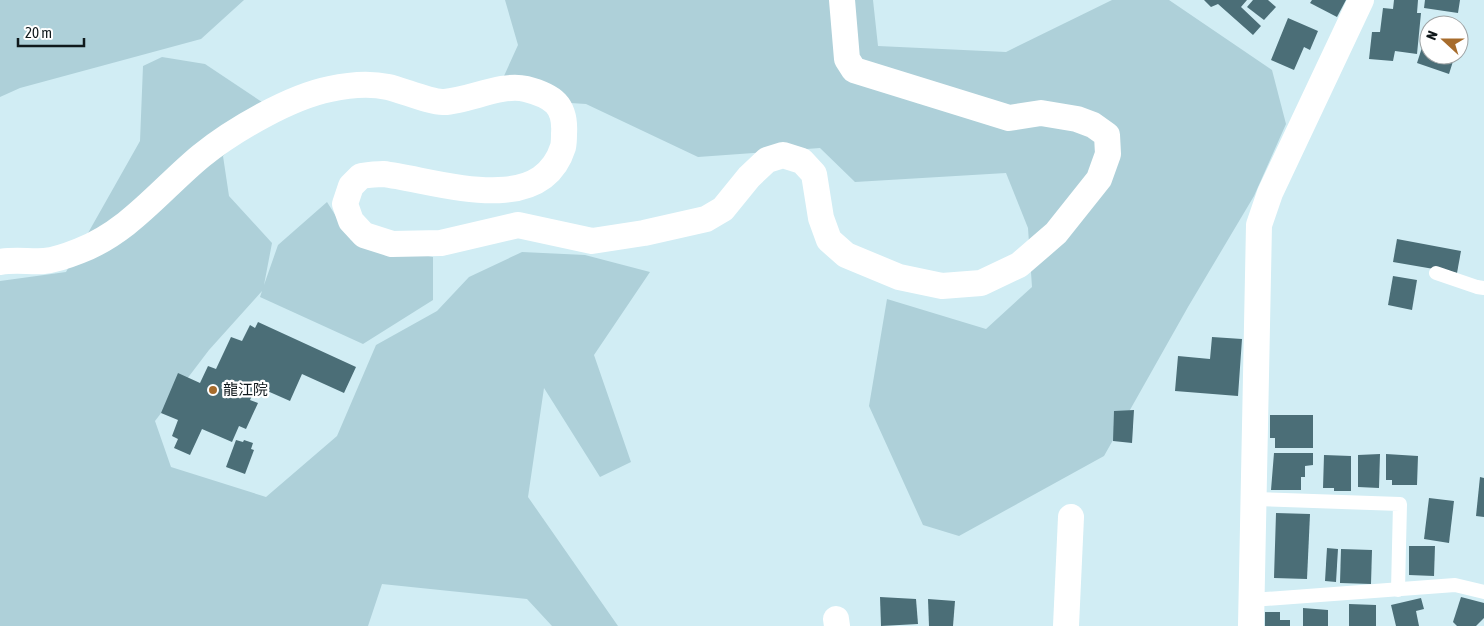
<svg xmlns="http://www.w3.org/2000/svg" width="1484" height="626" viewBox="0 0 1484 626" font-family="'Asap Condensed','Noto Sans JP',sans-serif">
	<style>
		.green { fill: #aed0d9 }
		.building { fill: #4b6e77 }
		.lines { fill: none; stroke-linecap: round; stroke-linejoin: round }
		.service { stroke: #fff; stroke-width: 14 }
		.minor { stroke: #fff; stroke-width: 26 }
		.poi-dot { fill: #a76c2c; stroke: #fff; stroke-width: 2 }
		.labels { text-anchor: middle; stroke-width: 4.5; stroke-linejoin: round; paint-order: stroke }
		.poi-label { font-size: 15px; fill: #10191c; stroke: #fff; text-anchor: start }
	</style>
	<rect width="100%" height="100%" fill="#d1edf4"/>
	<g class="green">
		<polygon points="0,0 244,0 201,39 20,88 0,97"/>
		<polygon points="505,0 873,0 878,46 1006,52 1112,0 1169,0 1272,70 1286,124 1254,196 1188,307 1104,456 959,536 923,525 869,406 887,299 986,329 1032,287 1028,228 1006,173 855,182 820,148 698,157 586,104 494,98 518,45"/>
		<polygon points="162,57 205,64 274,110 223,156 229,196 272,243 264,285 278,245 327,202 351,240 433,257 433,300 363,344 260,297 262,291 209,350 155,421 171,467 266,497 337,436 376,345 437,311 469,277 522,252 585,255 650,272 594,355 631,462 600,477 544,388 528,497 618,626 552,626 527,599 382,584 368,626 0,626 0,281 66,272 140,141 143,66"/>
	</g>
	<g class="building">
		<polygon points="1204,0 1247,0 1241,7 1261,26 1253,35 1218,4 1211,7"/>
		<polygon points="1253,0 1268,0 1276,7 1264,20 1247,7"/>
		<polygon points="1312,0 1346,0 1337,17 1310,3"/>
		<polygon points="1394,0 1418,0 1417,13 1421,13 1417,54 1395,51 1393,61 1369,59 1372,32 1380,32 1383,8 1393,9"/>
		<polygon points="1425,0 1460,0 1458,13 1424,8"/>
		<polygon points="1288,18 1318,31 1310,50 1304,47 1294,70 1271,60"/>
		<polygon points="1426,35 1429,36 1429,55 1455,55 1449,74 1417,63"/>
		<polygon points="1397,239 1461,251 1457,273 1393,262"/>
		<polygon points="1393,276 1417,280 1412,310 1388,305"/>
		<polygon points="258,322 356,367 344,393 302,374 290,401 256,386 250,400 258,403 246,429 239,426 232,442 202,429 190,455 174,448 178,439 172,436 178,420 161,413 178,373 200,383 208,366 216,369 231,337 242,341 250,325 255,328"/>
		<polygon points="1212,337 1242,339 1238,396 1175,391 1178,356 1210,359"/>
		<polygon points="1134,410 1132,443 1113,441 1114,411"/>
		<polygon points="1270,415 1313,415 1313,448 1275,448 1275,438 1270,438"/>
		<polygon points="236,440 243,442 244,440 253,443 251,449 254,450 245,474 226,467"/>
		<polygon points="1274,453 1313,453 1313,465 1305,466 1305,477 1301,477 1301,490 1271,490"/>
		<polygon points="1380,454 1379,488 1358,487 1358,455"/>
		<polygon points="1386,454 1418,456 1417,485 1392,485 1392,480 1386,480"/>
		<polygon points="1324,455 1351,456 1351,491 1334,491 1334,488 1323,488"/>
		<polygon points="1480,477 1484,478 1484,517 1476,516"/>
		<polygon points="1429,498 1454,501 1449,543 1424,539"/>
		<polygon points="1276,513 1310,514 1307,579 1274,578"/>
		<polygon points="1409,546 1435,546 1434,576 1409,575"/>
		<polygon points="1327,548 1338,549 1336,582 1325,581"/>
		<polygon points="1341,549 1372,550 1371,584 1340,583"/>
		<polygon points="880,597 916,599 918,624 881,626"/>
		<polygon points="1461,597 1484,603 1484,618 1476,626 1457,626 1453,622"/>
		<polygon points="1421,598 1424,609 1416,611 1419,626 1396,626 1391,605"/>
		<polygon points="928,599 955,601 953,626 929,626"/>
		<polygon points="1349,604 1376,605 1376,626 1349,626"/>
		<polygon points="1303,608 1328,610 1328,626 1303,626"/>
		<polygon points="1265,612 1280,612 1280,620 1290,620 1290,626 1265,626"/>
	</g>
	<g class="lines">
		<g class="service">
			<polyline points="1436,273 1477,287 1484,288"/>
			<polyline points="1254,499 1400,504 1398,590"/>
			<polyline points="1252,600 1455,585 1484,592"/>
		</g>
		<g class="minor">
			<path d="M0,262C15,259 30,262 44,261C55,260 69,255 79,251C129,232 161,189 201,156C233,130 290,97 330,89C348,85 370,83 388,87C402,90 432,103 444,102C469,101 501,83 526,89C553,96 566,105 564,134C564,138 564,143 563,147C540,220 436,180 383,174C376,174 368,175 361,176L351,186L345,204L351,221L364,235L392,244L441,243L518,225L592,241L644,233L706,219L723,209L749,177L767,160L783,155L802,161L814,174L821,218L829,240L846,255L899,277L942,286L981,283L1019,265L1056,233L1099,179L1108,154L1107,135L1093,125L1077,119L1041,113L1009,118L854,70L847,59L842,0"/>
			<polyline points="836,619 837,626"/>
			<polyline points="1066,626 1071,517"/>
			<polyline points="1251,626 1259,225 1270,193 1361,0"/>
		</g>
	</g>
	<circle class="poi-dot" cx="213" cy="390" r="5"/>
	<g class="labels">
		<g class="poi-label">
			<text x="223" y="395">龍江院</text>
		</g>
	</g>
	<g transform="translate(1444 40) rotate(291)"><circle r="24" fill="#ffffff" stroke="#9fa3a4"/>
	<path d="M0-4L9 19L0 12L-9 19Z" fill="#a76c2c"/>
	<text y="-8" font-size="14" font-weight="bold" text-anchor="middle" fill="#10191c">N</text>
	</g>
	<path d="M18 38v8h66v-8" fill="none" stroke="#10191c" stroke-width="2.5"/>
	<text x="25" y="38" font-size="15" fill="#10191c" stroke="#ffffff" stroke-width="4" paint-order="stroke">20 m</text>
</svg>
